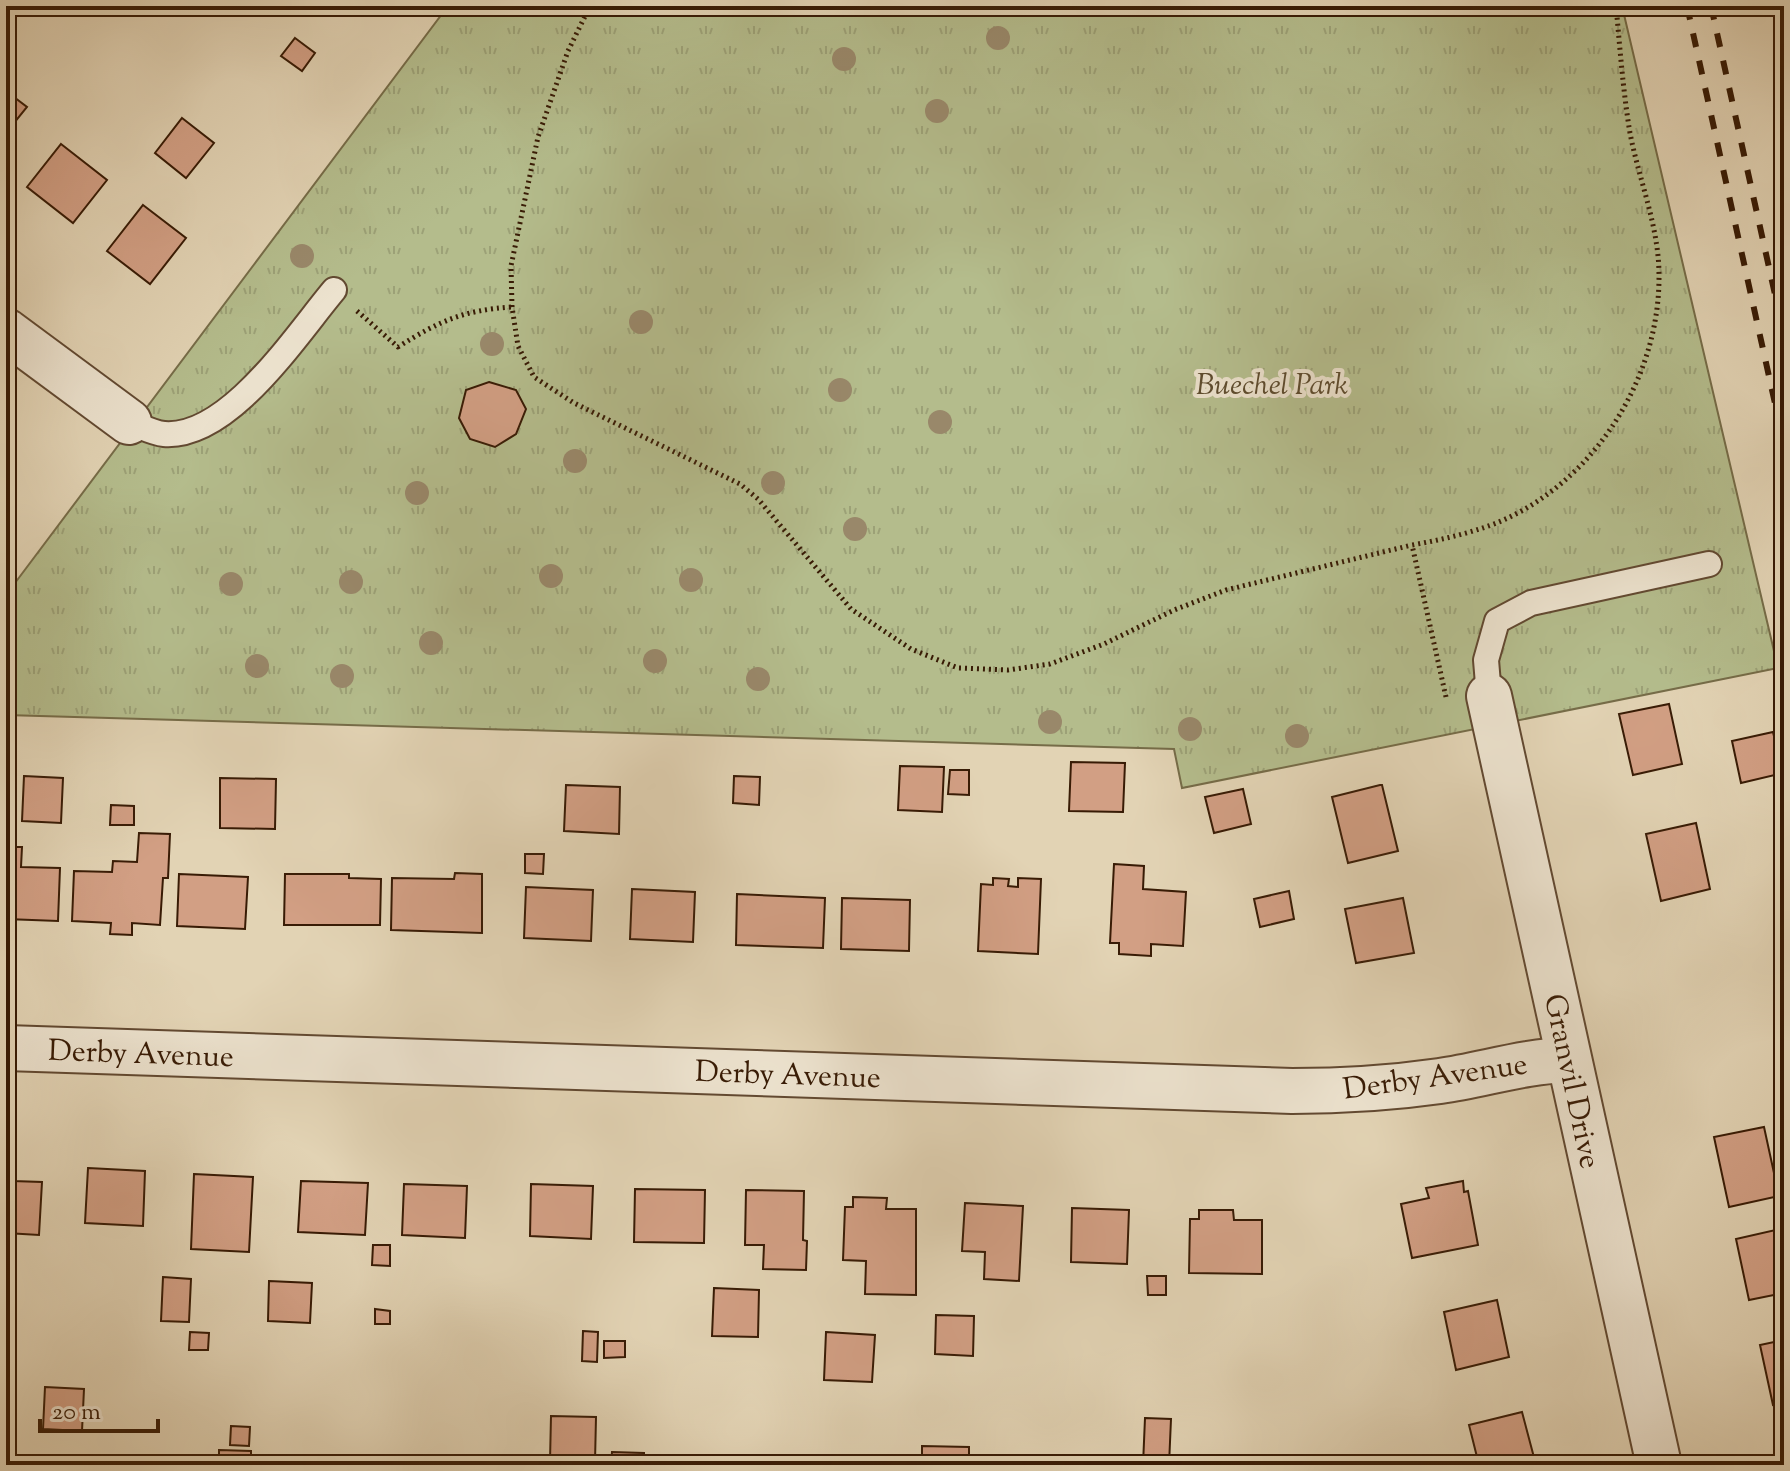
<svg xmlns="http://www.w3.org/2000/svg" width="1790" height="1471" viewBox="0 0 1790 1471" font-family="'Sorts Mill Goudy',serif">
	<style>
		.grass { fill: url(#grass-tufts); stroke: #766c48; stroke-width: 2 }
		.building { fill: #d29f84; stroke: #381b05; stroke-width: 2 }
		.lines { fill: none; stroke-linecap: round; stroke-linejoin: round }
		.lane-casing { stroke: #624931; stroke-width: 28 }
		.street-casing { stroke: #624931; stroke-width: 48 }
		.path { stroke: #381b05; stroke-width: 5; stroke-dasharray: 2 4; stroke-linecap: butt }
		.lane { stroke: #ece2ce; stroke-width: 24 }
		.street { stroke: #ece2ce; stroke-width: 44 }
		.rail { stroke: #381b05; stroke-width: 6; stroke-dasharray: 14 14; stroke-linecap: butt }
		.tree { fill: #99886a }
		.labels { text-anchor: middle; stroke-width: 8; stroke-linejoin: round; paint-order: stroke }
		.park-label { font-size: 30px; font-style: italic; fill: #5d4b2e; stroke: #ece2ce }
		.street-label { font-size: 30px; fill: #381b05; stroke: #ece2ce }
	</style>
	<defs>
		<pattern id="grass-tufts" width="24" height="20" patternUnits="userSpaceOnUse" patternTransform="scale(2)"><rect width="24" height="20" fill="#b4bc8c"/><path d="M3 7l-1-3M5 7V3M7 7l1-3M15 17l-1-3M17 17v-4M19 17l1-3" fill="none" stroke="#9ca177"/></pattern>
	</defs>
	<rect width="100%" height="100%" fill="#e2d3b4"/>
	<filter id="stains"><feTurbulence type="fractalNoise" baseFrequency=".0025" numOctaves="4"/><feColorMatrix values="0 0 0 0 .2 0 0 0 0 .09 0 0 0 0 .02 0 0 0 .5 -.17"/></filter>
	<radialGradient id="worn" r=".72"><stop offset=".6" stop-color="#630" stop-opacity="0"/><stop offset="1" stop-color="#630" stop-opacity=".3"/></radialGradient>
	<polygon class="grass" points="448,6 1622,6 1778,668 1182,788 1174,749 6,715 6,595"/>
	<g class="building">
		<polygon points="295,38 315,53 302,71 281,56"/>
		<polygon points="6,91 27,107 6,133"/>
		<polygon points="182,118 214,143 186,178 155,153"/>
		<polygon points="61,144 107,180 73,223 27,187"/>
		<polygon points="143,205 186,238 150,284 107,251"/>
		<polygon points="489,382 516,390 526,409 516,434 495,447 470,439 459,418 466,390"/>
		<polygon points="1669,704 1682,764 1633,775 1619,714"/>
		<polygon points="1773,732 1783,773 1741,783 1732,741"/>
		<polygon points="1071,762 1125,763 1123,812 1069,811"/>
		<polygon points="900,766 944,767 942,812 898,810"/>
		<polygon points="950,770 969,770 969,795 948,794"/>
		<polygon points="24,776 63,778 61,823 22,821"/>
		<polygon points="734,776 760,777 759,805 733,803"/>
		<polygon points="220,778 276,779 275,829 220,828"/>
		<polygon points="566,785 620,787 619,834 564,831"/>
		<polygon points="1380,785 1382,785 1398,851 1348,863 1332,797"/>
		<polygon points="1243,789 1251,824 1214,833 1205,797"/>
		<polygon points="111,805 134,806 134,825 110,825"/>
		<polygon points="1696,823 1710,889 1661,901 1646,834"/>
		<polygon points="139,833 170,834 168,878 163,878 160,925 132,923 132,935 110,934 111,923 72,921 74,871 112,872 113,861 137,862"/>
		<polygon points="6,847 22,847 21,867 60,868 58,921 6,919"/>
		<polygon points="525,854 544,854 543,874 525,873"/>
		<polygon points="1114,864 1144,866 1143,889 1186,892 1183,946 1151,944 1151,956 1119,954 1119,943 1110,943"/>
		<polygon points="455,873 482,874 482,933 391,930 392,878 454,879"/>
		<polygon points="179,874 248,877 245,929 177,926"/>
		<polygon points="285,874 349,874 349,878 381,879 380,925 284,925"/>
		<polygon points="993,878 1009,879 1008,886 1018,887 1018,878 1041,879 1038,954 978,951 981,884 993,885"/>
		<polygon points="526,887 593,890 591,941 524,938"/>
		<polygon points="632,889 695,892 693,942 630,939"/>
		<polygon points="1289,891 1294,919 1260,927 1254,899"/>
		<polygon points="737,894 825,898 823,948 736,945"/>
		<polygon points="842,898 910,900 909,951 841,949"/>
		<polygon points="1403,898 1414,953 1356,963 1345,909"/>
		<polygon points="1764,1127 1779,1196 1729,1207 1714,1137"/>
		<polygon points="88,1168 145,1171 143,1226 85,1223"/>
		<polygon points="6,1173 13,1173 13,1181 42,1182 39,1235 6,1233"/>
		<polygon points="194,1174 253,1177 249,1252 191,1249"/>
		<polygon points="301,1181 368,1183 365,1235 298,1232"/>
		<polygon points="1463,1181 1464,1192 1468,1191 1478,1245 1412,1258 1401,1204 1429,1198 1426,1188"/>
		<polygon points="404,1184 467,1186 465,1238 402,1235"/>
		<polygon points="531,1184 593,1186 591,1239 530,1236"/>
		<polygon points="635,1189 705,1190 704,1243 634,1242"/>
		<polygon points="746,1190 804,1191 803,1240 807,1241 806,1270 763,1269 764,1245 745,1245"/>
		<polygon points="853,1197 887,1198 886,1209 916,1209 916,1295 865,1294 866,1261 843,1260 845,1207 853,1207"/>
		<polygon points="965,1203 1023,1206 1019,1281 984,1279 985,1252 962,1251"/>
		<polygon points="1072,1208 1129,1210 1127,1264 1071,1262"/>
		<polygon points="1199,1210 1233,1210 1234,1220 1262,1220 1262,1274 1189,1273 1190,1219 1199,1219"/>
		<polygon points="1784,1228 1784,1293 1749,1300 1736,1239"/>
		<polygon points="373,1245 390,1245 390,1266 372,1265"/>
		<polygon points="1147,1276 1166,1276 1166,1295 1148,1295"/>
		<polygon points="163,1277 191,1279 189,1322 161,1321"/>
		<polygon points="269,1281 312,1283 310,1323 268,1321"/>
		<polygon points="714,1288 759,1290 758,1337 712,1336"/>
		<polygon points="1497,1300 1509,1357 1456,1370 1444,1312"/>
		<polygon points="375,1309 390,1311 390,1324 375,1324"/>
		<polygon points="936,1315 974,1316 973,1356 935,1354"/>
		<polygon points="583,1331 598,1332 597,1362 582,1361"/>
		<polygon points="190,1332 209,1333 208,1350 189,1350"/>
		<polygon points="826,1332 875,1335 872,1382 824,1380"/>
		<polygon points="1784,1340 1784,1403 1773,1405 1760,1345"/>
		<polygon points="604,1341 625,1341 625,1357 604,1358"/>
		<polygon points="45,1387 84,1389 82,1431 43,1429"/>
		<polygon points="1522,1412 1536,1465 1479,1465 1469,1425"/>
		<polygon points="551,1416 596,1417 595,1462 550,1461"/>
		<polygon points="1145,1418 1171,1419 1169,1465 1143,1465"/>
		<polygon points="231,1426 250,1427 249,1446 230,1445"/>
		<polygon points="922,1446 969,1447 969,1465 922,1465"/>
		<polygon points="219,1450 251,1451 251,1465 219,1465"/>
		<polygon points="612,1452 644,1453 644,1465 611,1465"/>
		<polygon points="324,1456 366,1457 366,1465 324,1465"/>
		<polygon points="428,1458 460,1459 459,1465 428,1465"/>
	</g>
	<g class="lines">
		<defs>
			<g id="lane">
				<path d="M129,422C140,426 153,433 164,434C229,439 296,335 334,290"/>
				<polyline points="1489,696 1486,660 1497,621 1531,603 1709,564"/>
			</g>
			<g id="street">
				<polyline points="6,331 129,422"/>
				<polyline points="1489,696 1659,1465"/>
				<path d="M6,1048L1292,1091C1342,1091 1391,1088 1440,1081C1483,1075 1524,1061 1568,1060"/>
			</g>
		</defs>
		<use href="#lane" class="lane-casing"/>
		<use href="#street" class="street-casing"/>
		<g class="path">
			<polyline points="590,6 568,51 538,137 511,266 512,307 518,346 534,377 574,403 740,484 758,499 851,609 911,649 958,668 1008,670 1050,664 1104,644 1174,610 1226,590 1412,545"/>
			<path d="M357,311L398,347C439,321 464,310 512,307"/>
			<path d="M1446,697L1412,545C1440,540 1467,534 1494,524C1592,485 1660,380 1659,275C1659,227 1639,180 1630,133C1623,91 1620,48 1616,6"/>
		</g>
		<use href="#lane" class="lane"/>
		<use href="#street" class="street"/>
		<g class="rail">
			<polyline points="1687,6 1784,444"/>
			<polyline points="1711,6 1784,335"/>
		</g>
	</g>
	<g class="tree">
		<circle cx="998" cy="38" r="12"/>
		<circle cx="844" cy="59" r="12"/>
		<circle cx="937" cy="111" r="12"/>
		<circle cx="302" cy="256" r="12"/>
		<circle cx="641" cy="322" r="12"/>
		<circle cx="492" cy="344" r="12"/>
		<circle cx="840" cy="390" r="12"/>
		<circle cx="940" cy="422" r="12"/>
		<circle cx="575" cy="461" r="12"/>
		<circle cx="773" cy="483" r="12"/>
		<circle cx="417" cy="493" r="12"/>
		<circle cx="855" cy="529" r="12"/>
		<circle cx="551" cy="576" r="12"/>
		<circle cx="691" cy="580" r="12"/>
		<circle cx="351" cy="582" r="12"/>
		<circle cx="231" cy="584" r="12"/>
		<circle cx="431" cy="643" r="12"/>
		<circle cx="655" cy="661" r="12"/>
		<circle cx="257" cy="666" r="12"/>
		<circle cx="342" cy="676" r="12"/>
		<circle cx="758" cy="679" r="12"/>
		<circle cx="1050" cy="722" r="12"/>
		<circle cx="1190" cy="729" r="12"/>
		<circle cx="1297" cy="736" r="12"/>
	</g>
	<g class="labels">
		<g class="park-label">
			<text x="1272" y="394">Buechel Park</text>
		</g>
		<g class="street-label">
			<text transform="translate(141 1053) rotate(2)" y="10">Derby Avenue</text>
			<text transform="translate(788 1074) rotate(2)" y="10">Derby Avenue</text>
			<text transform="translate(1435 1076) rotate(-8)" y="10">Derby Avenue</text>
			<text transform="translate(1573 1081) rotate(78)" y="10">Granvil Drive</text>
		</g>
	</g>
	<rect width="1790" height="1471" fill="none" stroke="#e2d3b4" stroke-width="32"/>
	<rect x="8" y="8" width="1774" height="1455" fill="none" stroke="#381b05" stroke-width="4"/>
	<rect x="16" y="16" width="1758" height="1439" fill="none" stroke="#381b05" stroke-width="2"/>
	<path d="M40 1419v12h118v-12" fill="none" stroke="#381b05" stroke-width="4"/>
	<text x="52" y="1419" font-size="24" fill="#381b05" stroke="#ece2ce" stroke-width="6" paint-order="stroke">20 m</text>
	<rect width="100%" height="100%" filter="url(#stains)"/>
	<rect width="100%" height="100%" fill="url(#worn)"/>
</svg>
